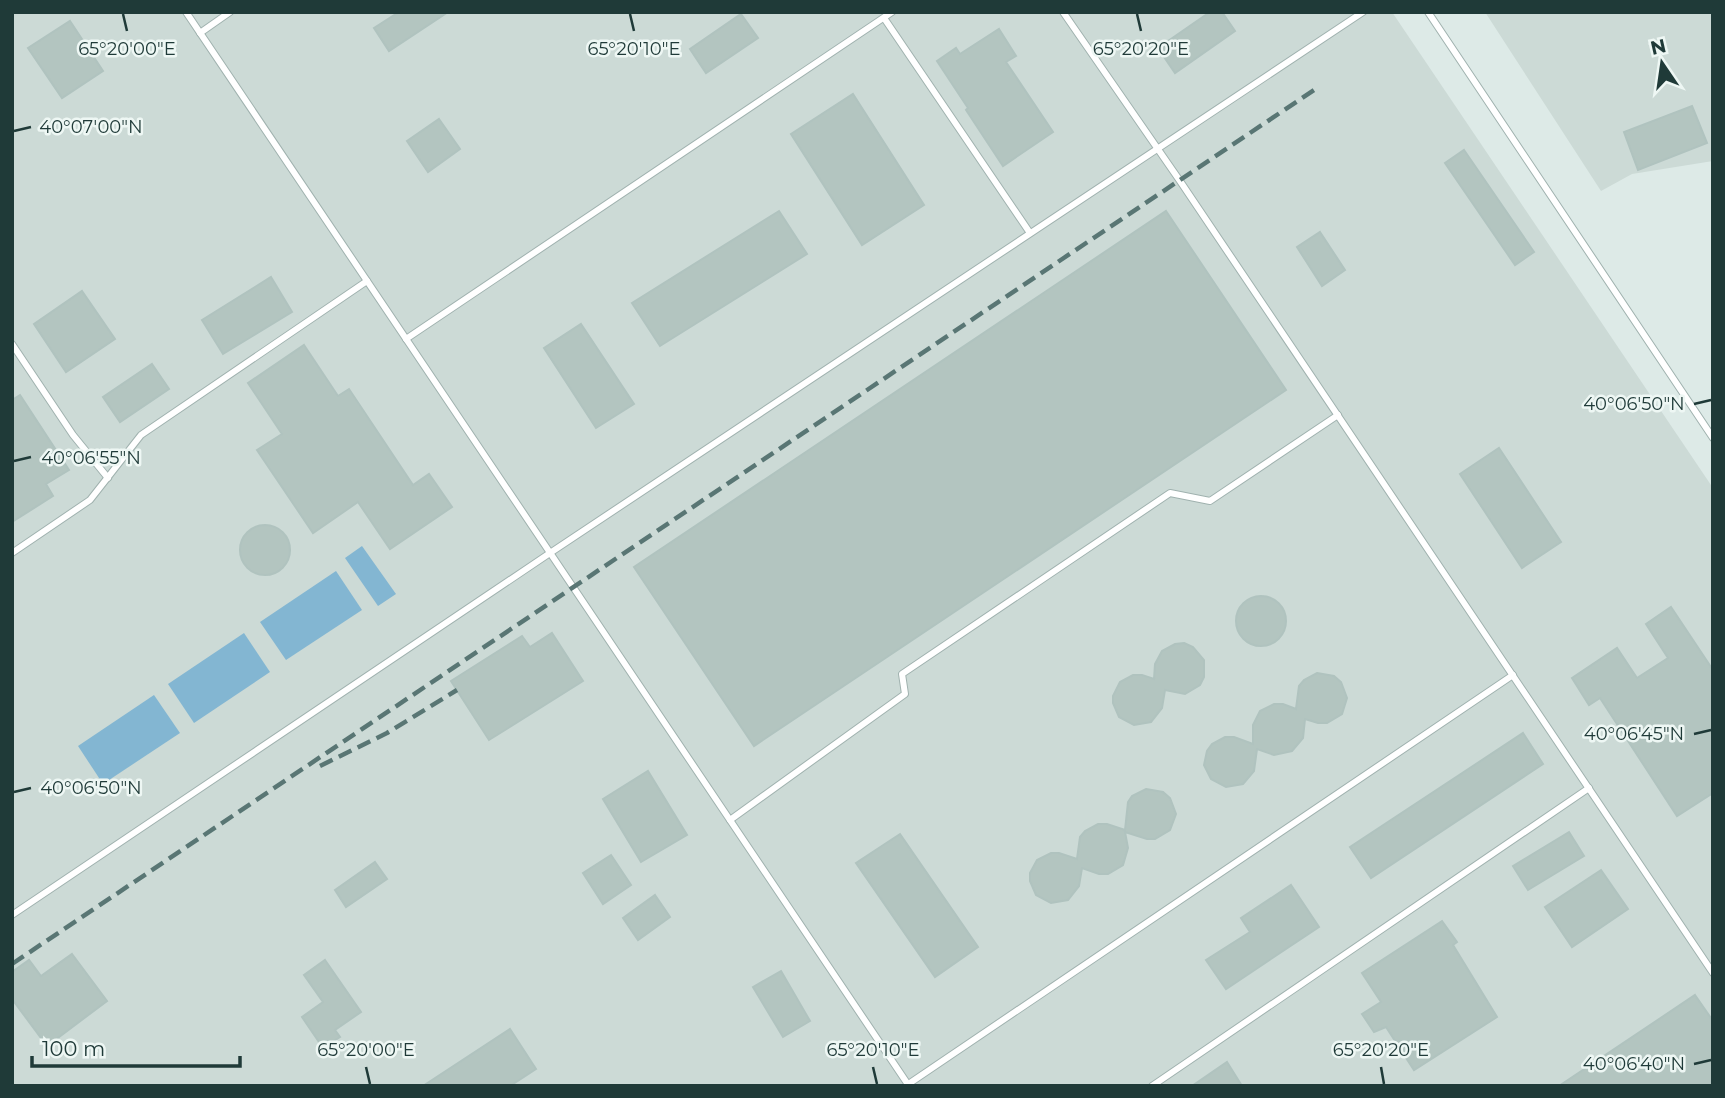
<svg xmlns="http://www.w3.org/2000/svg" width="1725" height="1098" viewBox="0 0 1725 1098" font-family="Montserrat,sans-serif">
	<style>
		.built { fill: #ccdad6 }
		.water { fill: #83b6d2 }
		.building { fill: #b3c5c0; stroke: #b0c3bf; stroke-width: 2 }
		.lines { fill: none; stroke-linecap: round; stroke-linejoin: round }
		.service-casing { stroke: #a0b2af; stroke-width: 8 }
		.service { stroke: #fff; stroke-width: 6 }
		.rail { stroke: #597674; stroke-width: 4.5; stroke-dasharray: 14 7; stroke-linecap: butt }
		.ticks { fill: none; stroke: #1f3a38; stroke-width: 2.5 }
		.ticks-label { font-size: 18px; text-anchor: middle; fill: #1f3a38; stroke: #eef7f4; stroke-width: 5; stroke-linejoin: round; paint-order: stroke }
	</style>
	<rect width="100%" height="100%" fill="#ddeae7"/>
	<g class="built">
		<polygon points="12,12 1392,12 1713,488 1713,1086 12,1086"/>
		<polygon points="1485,12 1713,12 1713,161 1632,174 1601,191"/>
	</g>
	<g class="water">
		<polygon points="362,546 396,594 378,606 345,558"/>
		<polygon points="336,571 362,610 286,660 260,622"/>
		<polygon points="244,633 270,672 194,723 168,684"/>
		<polygon points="154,695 180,733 103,784 78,746"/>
	</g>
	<g class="building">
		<polygon points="399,12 448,12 389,51 374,28"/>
		<polygon points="1210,12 1222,12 1235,31 1175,73 1158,48"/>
		<polygon points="741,14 758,38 706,73 690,49"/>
		<polygon points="70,21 103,71 62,98 28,48"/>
		<polygon points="999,29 1016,56 1006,62 1053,132 1003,166 966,110 968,108 937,61 956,48 960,54"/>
		<polygon points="853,94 924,205 862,245 791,134"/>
		<polygon points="1692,106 1707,143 1638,170 1624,132"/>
		<polygon points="439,119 460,149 428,172 407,141"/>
		<polygon points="1464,150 1534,252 1515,265 1445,163"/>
		<polygon points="779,211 807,254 660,346 632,303"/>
		<polygon points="1166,211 1286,390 754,746 634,567"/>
		<polygon points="1320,232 1345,270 1322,286 1297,247"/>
		<polygon points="271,277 292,312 223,354 202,320"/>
		<polygon points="82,291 115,339 66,372 34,324"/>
		<polygon points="581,324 634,404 596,428 544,348"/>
		<polygon points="304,345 338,396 349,389 413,485 429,474 452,507 390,549 358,502 313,533 257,450 282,434 248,383"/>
		<polygon points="152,364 169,389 120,422 103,397"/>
		<polygon points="20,395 69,470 46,484 53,496 12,522 12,400"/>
		<polygon points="1499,448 1561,542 1522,568 1460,474"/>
		<circle cx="265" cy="550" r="25"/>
		<circle cx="1261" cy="621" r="25"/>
		<polygon points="1671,607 1713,670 1713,793 1677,816 1600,698 1589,705 1572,678 1617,648 1637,678 1668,658 1646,624"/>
		<polygon points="552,633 583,681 489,740 451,681 522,636 530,647"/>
		<polygon points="1184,643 1193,647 1204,660 1204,677 1200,685 1185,694 1165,690 1162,708 1151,722 1134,725 1119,717 1113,703 1113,696 1120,682 1133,675 1142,675 1154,679 1155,664 1162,651 1175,644"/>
		<polygon points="1317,673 1334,676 1341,682 1347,698 1342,714 1327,723 1318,723 1305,719 1303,738 1292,751 1274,755 1257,749 1254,771 1243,784 1226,787 1211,779 1204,765 1207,751 1212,744 1225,737 1234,737 1253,744 1253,725 1260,711 1274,704 1283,704 1296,709 1299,686 1304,680"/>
		<polygon points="1523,733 1543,764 1371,878 1350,847"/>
		<polygon points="648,771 687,835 641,862 603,799"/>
		<polygon points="1146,789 1163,792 1170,798 1176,814 1170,830 1155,839 1147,839 1125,832 1128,848 1123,865 1108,874 1099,874 1082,868 1079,886 1068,900 1051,903 1036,895 1030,881 1030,873 1037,860 1051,853 1059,853 1077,859 1080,837 1085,831 1098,824 1107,824 1125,830 1128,802 1132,796"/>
		<polygon points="1569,832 1584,856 1528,890 1513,866"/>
		<polygon points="900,834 978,947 935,977 856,863"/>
		<polygon points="611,855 631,885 603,904 583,873"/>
		<polygon points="375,862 387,879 346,907 335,890"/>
		<polygon points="1601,870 1628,909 1572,947 1545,907"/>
		<polygon points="1291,885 1319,927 1226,989 1206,960 1250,932 1241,918"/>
		<polygon points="655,895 670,917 638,940 623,918"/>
		<polygon points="1442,921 1457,942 1453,945 1497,1017 1414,1070 1386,1027 1374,1032 1362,1014 1381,1002 1362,973"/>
		<polygon points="72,954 107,1001 47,1046 12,999 12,972 29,960 41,976"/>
		<polygon points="325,960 361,1012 335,1030 340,1037 323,1048 302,1017 323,1002 304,975"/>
		<polygon points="781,971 810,1021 783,1037 753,987"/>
		<polygon points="1695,995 1713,1021 1713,1086 1559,1086"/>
		<polygon points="510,1029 536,1069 510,1086 423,1086"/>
		<polygon points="1227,1062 1242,1086 1192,1086"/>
	</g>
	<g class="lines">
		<defs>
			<g id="service">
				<polyline points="186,12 909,1086"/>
				<polyline points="1063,12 1180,181 1713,973"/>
				<polyline points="1428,12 1713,438"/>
				<polyline points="884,18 1030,233"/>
				<polyline points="200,33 230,12"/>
				<polyline points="406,339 892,12"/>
				<polyline points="12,344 73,435 108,478"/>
				<polyline points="12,553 90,500 141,435 367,281"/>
				<polyline points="730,820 905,694 902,674 1170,493 1210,501 1338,415"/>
				<polyline points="12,915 550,553 1363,12"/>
				<polyline points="907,1085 1513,675"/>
				<polyline points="1152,1086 1589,788"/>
			</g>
		</defs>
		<use href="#service" class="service-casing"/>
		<use href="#service" class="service"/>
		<g class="rail">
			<polyline points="320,766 387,733 457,690"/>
			<polyline points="12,964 1317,88"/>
		</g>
	</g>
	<path class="ticks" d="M123,14L127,31M630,14L634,31M1137,14L1141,31M14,131L31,127M1694,404L1711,400M14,461L31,457M1694,734L1711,730M14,792L31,788M1694,1064L1711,1060M366,1067L370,1084M873,1067L877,1084M1381,1067L1384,1084"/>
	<g class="ticks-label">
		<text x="127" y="55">65°20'00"E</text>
		<text x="634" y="55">65°20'10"E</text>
		<text x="1141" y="55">65°20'20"E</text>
		<text x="91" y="133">40°07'00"N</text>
		<text x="1634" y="410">40°06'50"N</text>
		<text x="91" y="464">40°06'55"N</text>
		<text x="1634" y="740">40°06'45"N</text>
		<text x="91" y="794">40°06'50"N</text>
		<text x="366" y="1056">65°20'00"E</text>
		<text x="873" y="1056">65°20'10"E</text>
		<text x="1381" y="1056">65°20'20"E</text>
		<text x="1634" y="1070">40°06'40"N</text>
	</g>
	<rect width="1725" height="1098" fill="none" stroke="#1f3a38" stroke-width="28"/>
	<g transform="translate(1662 63) rotate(347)" stroke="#eef7f4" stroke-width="5" paint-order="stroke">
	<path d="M0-5L12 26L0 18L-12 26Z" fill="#1f3a38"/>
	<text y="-10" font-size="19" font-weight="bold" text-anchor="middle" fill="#1f3a38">N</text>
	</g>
	<path d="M32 1056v10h208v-10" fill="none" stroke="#1f3a38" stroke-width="3.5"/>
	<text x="42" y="1056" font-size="21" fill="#1f3a38" stroke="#eef7f4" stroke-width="5" paint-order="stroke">100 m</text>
</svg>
